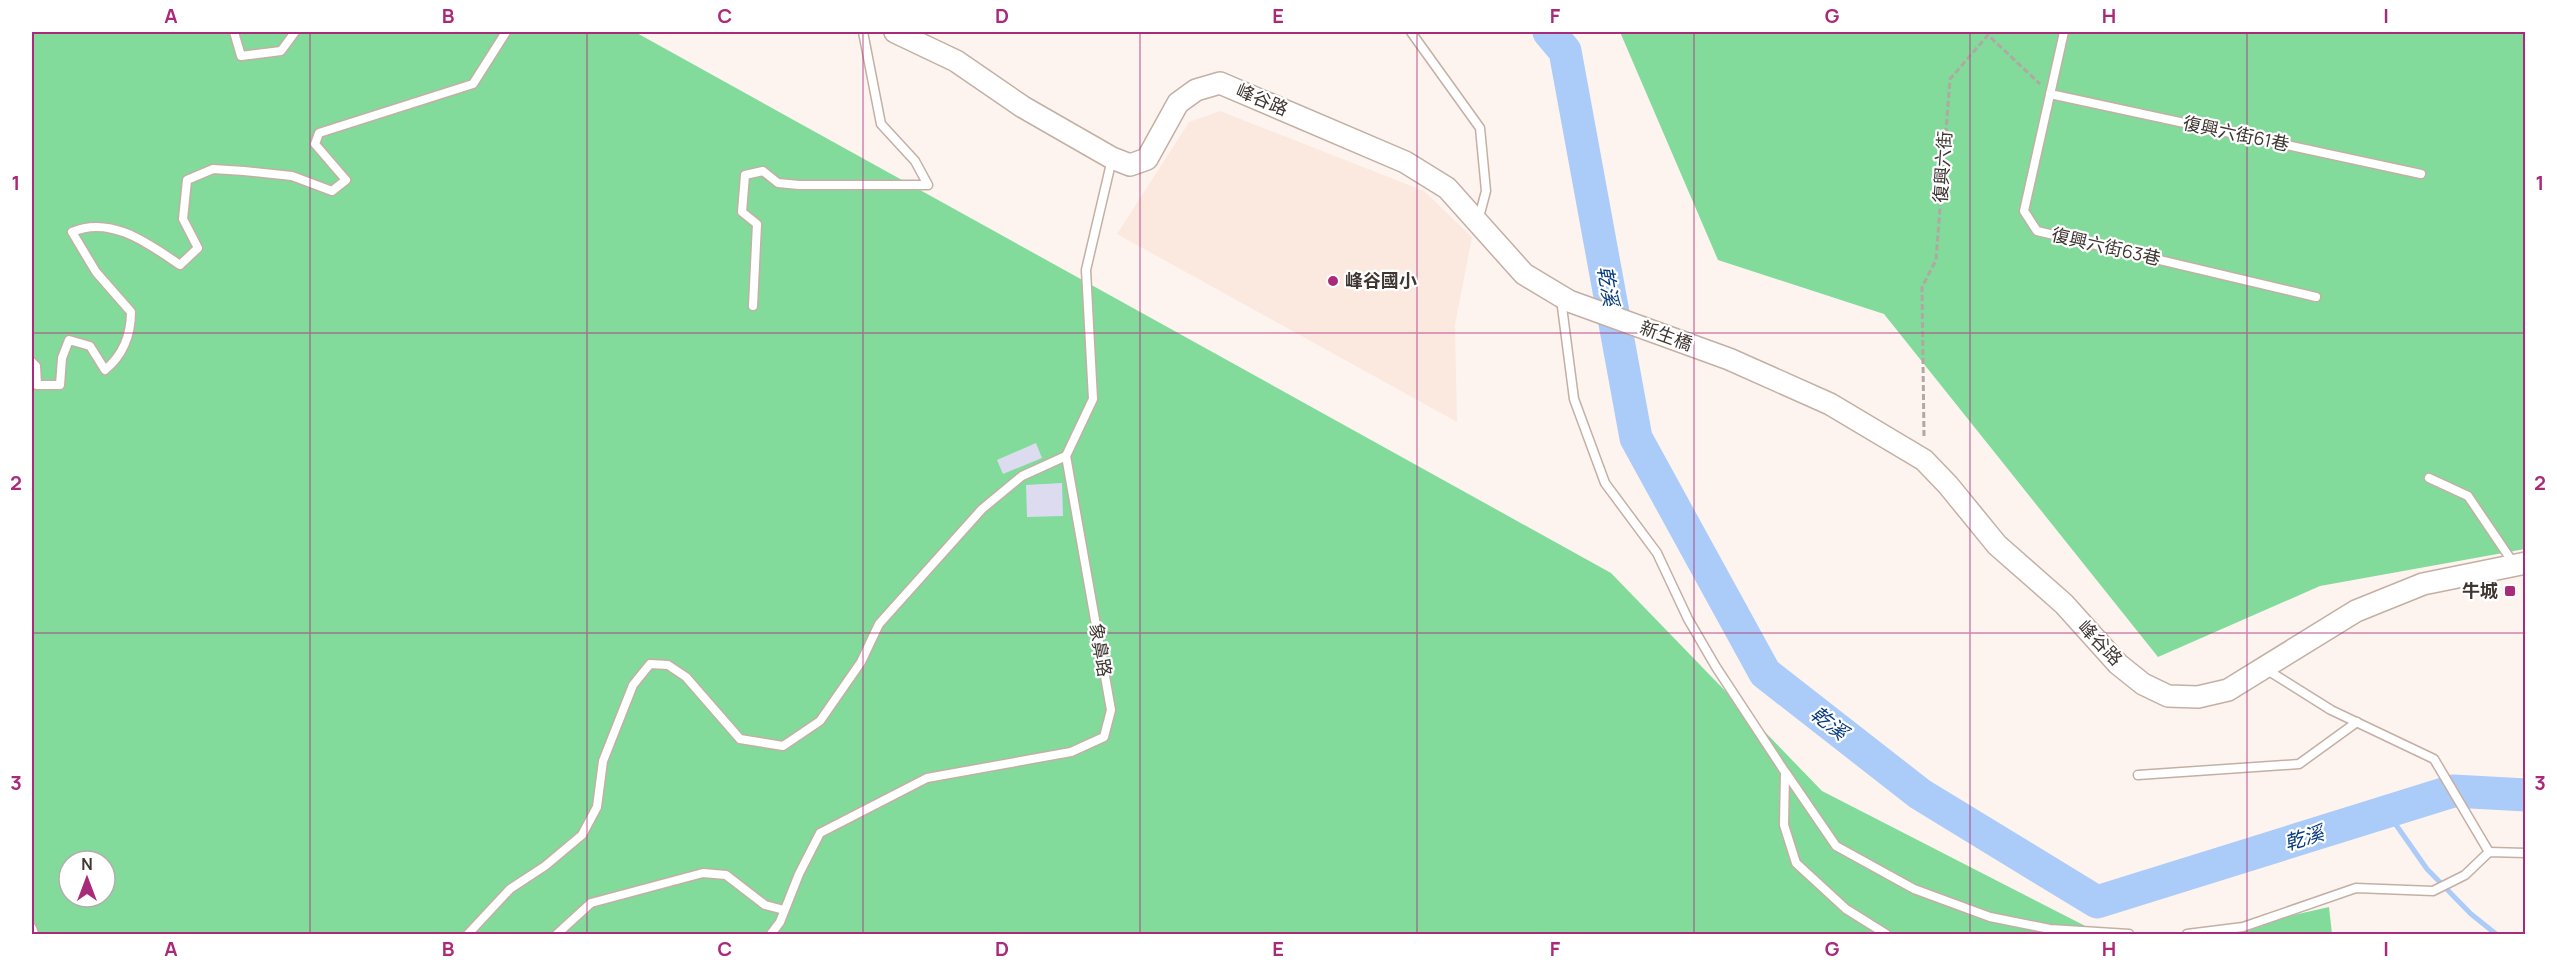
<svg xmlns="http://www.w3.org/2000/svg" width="2557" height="966" viewBox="0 0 2557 966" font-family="Manrope,'Noto Sans TC',sans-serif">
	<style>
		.built { fill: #fbe9e0 }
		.forest { fill: #82da9b; fill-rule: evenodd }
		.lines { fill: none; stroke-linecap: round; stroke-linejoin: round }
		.stream { stroke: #abcbf9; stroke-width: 5 }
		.river { stroke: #abcbf9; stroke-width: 33 }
		.building { fill: #dddbf0 }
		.service-casing { stroke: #c4afa4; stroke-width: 11 }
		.tertiary-casing { stroke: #c4afa4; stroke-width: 24 }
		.path { stroke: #b1a8a4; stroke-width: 3; stroke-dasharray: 6 3; stroke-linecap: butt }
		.service { stroke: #fff; stroke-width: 8 }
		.tertiary { stroke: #fff; stroke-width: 21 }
		.grid { fill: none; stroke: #a92a79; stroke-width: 1.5; stroke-opacity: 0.55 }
		.poi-dot { fill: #a92a79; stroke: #fff; stroke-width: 2 }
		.labels { text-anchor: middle; stroke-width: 4.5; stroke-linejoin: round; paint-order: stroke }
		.street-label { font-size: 18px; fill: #3f3632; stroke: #fff }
		.poi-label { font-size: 18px; font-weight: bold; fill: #3f3632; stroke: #fff; text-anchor: start }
		.water-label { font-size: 20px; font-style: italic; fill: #093c7d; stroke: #fff }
		.neatline { fill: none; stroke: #a92a79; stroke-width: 2 }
		.grid-label { font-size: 20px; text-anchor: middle; font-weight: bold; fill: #a92a79 }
	</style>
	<rect width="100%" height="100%" fill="#fdf4ef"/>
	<polygon class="built" points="1220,111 1424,191 1472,237 1455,325 1457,422 1117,234 1189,122"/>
	<g class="forest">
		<path d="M32,32H635L1611,573L1822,791L2101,934H32ZM69,861H105V897H69Z"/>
		<polygon points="1620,32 2525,32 2525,549 2320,586 2158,657 1884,314 1718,260"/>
		<polygon points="2329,907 2332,934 2211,934"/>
	</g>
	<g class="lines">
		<polyline class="stream" points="2387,812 2427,869 2471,914 2496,934"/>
		<polyline class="river" points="1549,32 1565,51 1636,438 1765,673 1920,794 2097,902 2453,791 2526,795"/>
	</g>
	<g class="building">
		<polygon points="1036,443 1042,458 1003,474 997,460"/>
		<polygon points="1062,483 1063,516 1027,517 1026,485"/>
	</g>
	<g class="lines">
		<defs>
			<g id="service">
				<polyline points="234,32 241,56 281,51 295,32"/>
				<polyline points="1411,32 1480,128 1486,191 1478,221"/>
				<polyline points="2064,32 2024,211 2037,231 2316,297"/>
				<polyline points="2050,94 2421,174"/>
				<polyline points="1561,299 1574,399 1605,483 1657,553 1688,619 1716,667 1785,772 1784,825 1796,863 1846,909 1886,934"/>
				<polyline points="753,306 757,224 742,212 745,175 763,171 778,183 799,185 928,185 915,161 881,124 863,32"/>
				<path d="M32,362L36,366L37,385H60L62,358L69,340L90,346L105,370C123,355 131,335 131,312L96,272L72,232C111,215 149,244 180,265L198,248L183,219L187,180L213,169L244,171L292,176L332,191L346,180L315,144L319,133L473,84L506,32"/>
				<polyline points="2429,478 2468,496 2514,564"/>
				<polyline points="2264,668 2331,710 2434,759 2489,852"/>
				<polyline points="1786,773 1836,846 1914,889 1990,917 2050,929 2129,934"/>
				<polyline points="2138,775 2299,764 2357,722"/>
				<polyline points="32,928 34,934"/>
				<polyline points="468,934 510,889 545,866 582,835 597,807 603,761 633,685 650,664 668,665 686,677 740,739 783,746 820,721 861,662 879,624 982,509 1022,476 1066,456"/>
				<polyline points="557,934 591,903 703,873 726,875 765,905 784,910"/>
				<polyline points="771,934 780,922 799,874 820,833 927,778 1071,752 1104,737 1111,710 1066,456 1093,399 1086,270 1112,159"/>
				<polyline points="2187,934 2243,927 2356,888 2433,891 2465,875 2489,852 2526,853"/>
			</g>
			<polyline id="tertiary" points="895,32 956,61 1023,107 1112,158 1130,165 1147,159 1178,103 1196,90 1220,83 1405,162 1447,188 1524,274 1569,301 1729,359 1830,404 1924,460 1948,485 1997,545 2064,604 2118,664 2143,684 2168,696 2198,697 2228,690 2356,611 2423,584 2526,563"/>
		</defs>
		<use href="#service" class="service-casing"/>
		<use href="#tertiary" class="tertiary-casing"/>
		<polyline class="path" points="1924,436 1922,287 1936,260 1950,79 1988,35 2040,84"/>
		<use href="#service" class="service"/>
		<use href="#tertiary" class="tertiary"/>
	</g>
	<path class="grid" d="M310,32V934M587,32V934M863,32V934M1140,32V934M1417,32V934M1694,32V934M1970,32V934M2247,32V934M32,333H2526M32,633H2526"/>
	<g class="poi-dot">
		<circle cx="1333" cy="281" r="6"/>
		<rect x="2504" y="585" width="12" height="12" rx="3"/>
	</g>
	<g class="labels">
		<g class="street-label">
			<text transform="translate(1262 100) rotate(23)" y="6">峰谷路</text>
			<text transform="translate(2236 134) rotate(12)" y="6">復興六街61巷</text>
			<text transform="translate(1943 167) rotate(-86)" y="6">復興六街</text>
			<text transform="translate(2106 247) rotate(13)" y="6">復興六街63巷</text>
			<text transform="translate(1666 336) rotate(20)" y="6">新生橋</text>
			<text transform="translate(2100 643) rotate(46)" y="6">峰谷路</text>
			<text transform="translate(1100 650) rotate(80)" y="6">象鼻路</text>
		</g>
		<g class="poi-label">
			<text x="1345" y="287">峰谷國小</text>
			<text x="2498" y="597" text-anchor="end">牛城</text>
		</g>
		<g class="water-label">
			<text transform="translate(1608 286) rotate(80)" y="7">乾溪</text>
			<text transform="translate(1829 723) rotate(38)" y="7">乾溪</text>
			<text transform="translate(2304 838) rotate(-17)" y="7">乾溪</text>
		</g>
	</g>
	<rect width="2557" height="966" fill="none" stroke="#ffffff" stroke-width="66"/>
	<g transform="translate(87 879)"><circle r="28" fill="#ffffff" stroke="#b2afad" stroke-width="1.5"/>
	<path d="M0-4.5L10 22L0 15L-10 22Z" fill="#a92a79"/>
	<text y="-9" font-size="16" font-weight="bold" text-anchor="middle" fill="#3f3632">N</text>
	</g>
	<rect x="33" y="33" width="2491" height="900" class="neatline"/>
	<g class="grid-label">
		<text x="171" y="23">A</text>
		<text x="448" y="23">B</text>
		<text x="725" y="23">C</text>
		<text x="1002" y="23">D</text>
		<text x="1278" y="23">E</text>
		<text x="1555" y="23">F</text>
		<text x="1832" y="23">G</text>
		<text x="2109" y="23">H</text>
		<text x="2386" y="23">I</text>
		<text x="16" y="190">1</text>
		<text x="2540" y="190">1</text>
		<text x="16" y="490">2</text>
		<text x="2540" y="490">2</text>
		<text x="16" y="790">3</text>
		<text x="2540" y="790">3</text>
		<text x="171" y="956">A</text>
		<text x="448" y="956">B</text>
		<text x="725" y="956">C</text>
		<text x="1002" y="956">D</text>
		<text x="1278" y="956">E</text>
		<text x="1555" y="956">F</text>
		<text x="1832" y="956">G</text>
		<text x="2109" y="956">H</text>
		<text x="2386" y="956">I</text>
	</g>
</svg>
